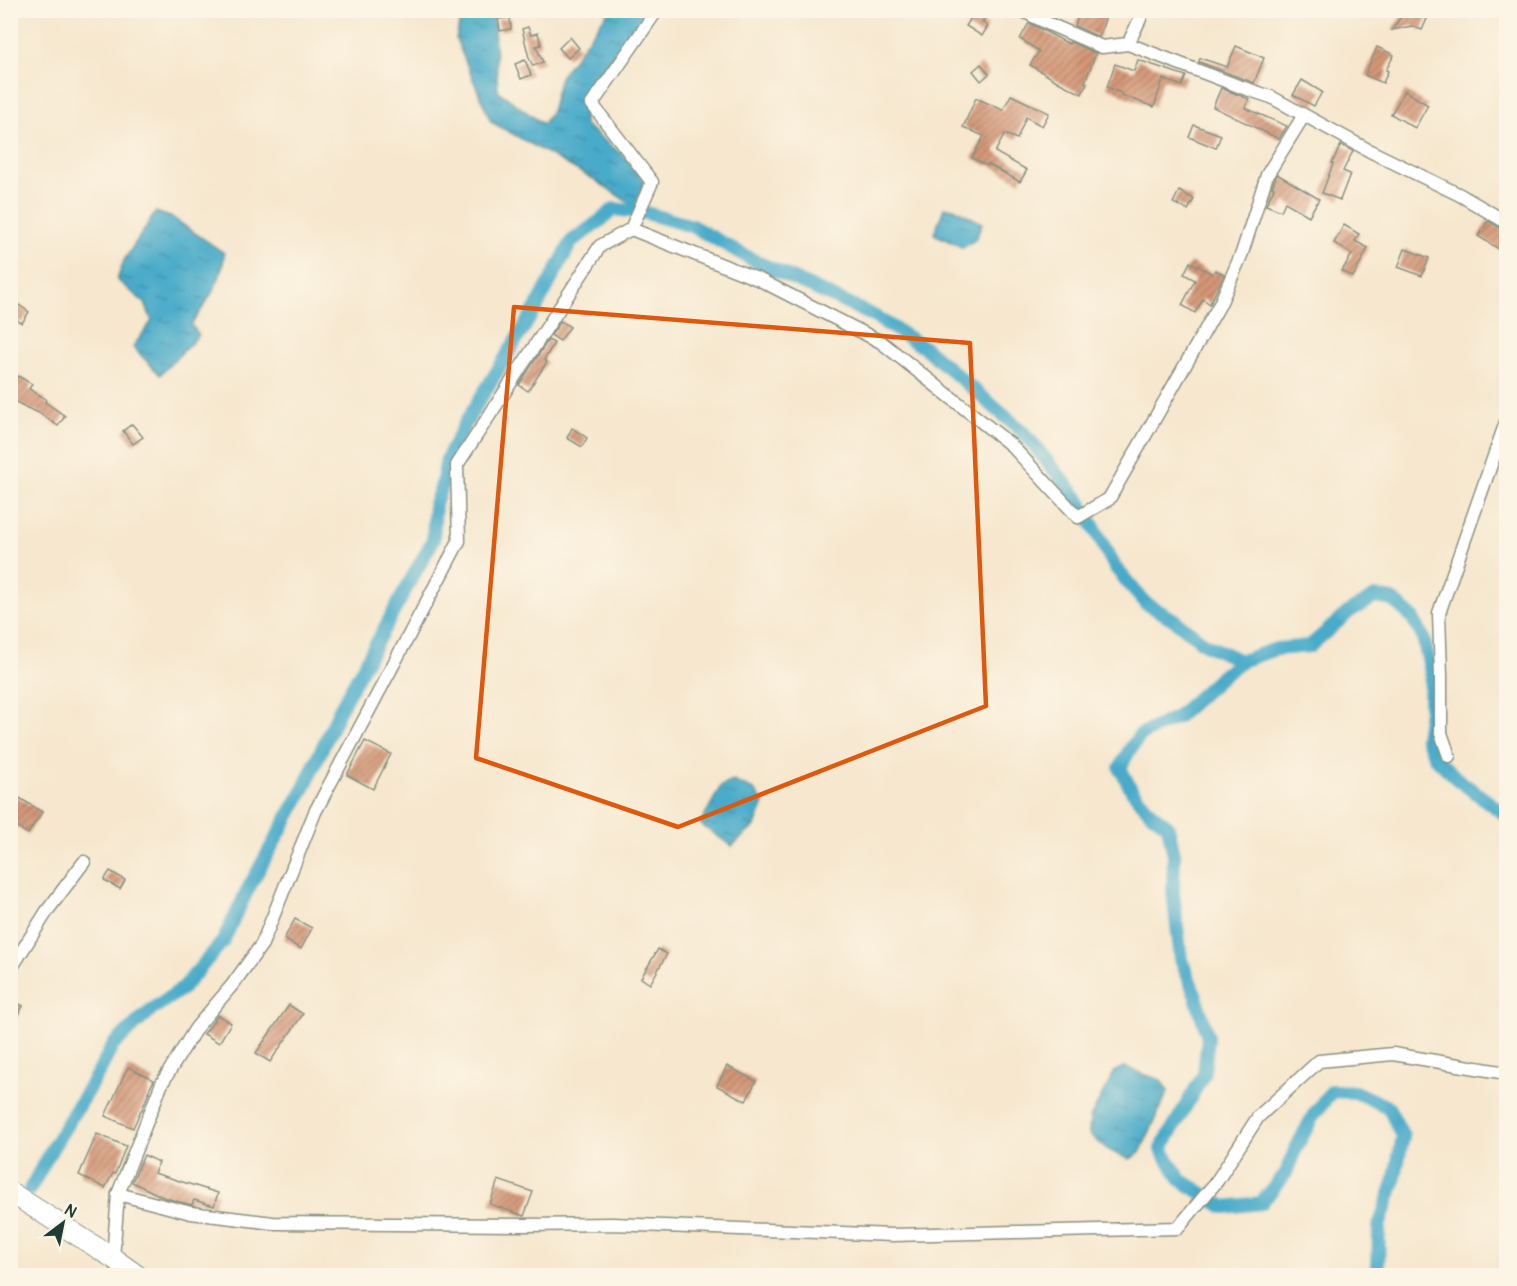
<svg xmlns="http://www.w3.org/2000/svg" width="1517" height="1286" viewBox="0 0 1517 1286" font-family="Pangolin,sans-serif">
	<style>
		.water { fill: url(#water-ripples); stroke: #34747e; stroke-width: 1.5 }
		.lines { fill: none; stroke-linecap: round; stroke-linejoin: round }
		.canal { stroke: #4aabc9; stroke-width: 14 }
		.building { fill: url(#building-hatch) }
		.street-casing { stroke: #8a9281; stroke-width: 15 }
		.primary-casing { stroke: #8a9281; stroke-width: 22 }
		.street { stroke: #fff; stroke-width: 12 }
		.primary { stroke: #fff; stroke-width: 20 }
		.marked { fill: none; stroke: #de580e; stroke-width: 4.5; stroke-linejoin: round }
	</style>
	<defs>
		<pattern id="water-ripples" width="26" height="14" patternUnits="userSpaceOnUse" patternTransform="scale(1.5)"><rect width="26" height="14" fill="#4aabc9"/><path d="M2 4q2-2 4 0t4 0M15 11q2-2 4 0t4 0" fill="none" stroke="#3d8ca4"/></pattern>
		<pattern id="building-hatch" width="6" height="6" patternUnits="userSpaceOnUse" patternTransform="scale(1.5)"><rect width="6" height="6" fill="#d49777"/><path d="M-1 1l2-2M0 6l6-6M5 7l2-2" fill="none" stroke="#ab7c62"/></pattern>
	</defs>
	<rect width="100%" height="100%" fill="#fcf5e5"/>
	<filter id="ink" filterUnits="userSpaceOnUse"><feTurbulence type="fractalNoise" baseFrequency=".0167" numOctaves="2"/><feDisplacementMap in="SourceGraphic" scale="12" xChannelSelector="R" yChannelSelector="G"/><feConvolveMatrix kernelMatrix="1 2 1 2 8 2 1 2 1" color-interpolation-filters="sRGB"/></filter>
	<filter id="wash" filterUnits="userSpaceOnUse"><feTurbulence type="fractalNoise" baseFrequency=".008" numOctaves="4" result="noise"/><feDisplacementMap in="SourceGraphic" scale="24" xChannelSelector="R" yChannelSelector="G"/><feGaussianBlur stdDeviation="1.35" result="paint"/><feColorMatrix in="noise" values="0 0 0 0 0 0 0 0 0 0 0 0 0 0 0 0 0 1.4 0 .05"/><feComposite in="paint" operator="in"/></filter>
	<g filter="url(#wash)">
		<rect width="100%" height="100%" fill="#f6e7ce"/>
		<g class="water">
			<polygon points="462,11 493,11 498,91 543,124 551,112 560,77 609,11 645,11 584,102 584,124 625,157 644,181 635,207 593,179 491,122 456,39"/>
			<polygon points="944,208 954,208 982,223 976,239 963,248 934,234"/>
			<path d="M156,212L173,218L224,253C224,280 205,304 191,325L199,335L160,375L133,347L152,321L145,303L117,280L124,260Z"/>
			<polygon points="733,781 754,790 764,803 755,826 732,846 700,824 721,786"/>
			<path d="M1124,1067L1161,1080L1168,1091L1140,1153L1130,1159C1113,1155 1101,1146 1089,1134L1090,1118L1115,1071Z"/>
		</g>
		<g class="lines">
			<g class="canal">
				<polyline points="30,1189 53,1147 101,1068 113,1045 151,1010 183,988 223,941 249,887 304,788 340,709 433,540 435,504 442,485 447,459 466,422 537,306 572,241 600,221 614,209 646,213 692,226 753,260 874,316 925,348 1022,431 1080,501 1115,567 1145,603 1173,619 1205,644 1241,661"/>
				<polyline points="1380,1276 1378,1271 1379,1226 1394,1182 1403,1136 1388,1107 1355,1092 1332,1091 1313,1116 1295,1150 1286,1173 1261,1203 1224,1207 1181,1180 1161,1149 1204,1074 1208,1037 1195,994 1181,959 1173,893 1174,855 1168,826 1151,813 1132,791 1120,768 1129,751 1140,735 1177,717 1221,677 1241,661 1276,649 1310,646 1350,611 1375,597 1393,600 1412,617 1423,637 1431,672 1430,711 1426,738 1435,757 1457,779 1506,815"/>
			</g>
		</g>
		<g id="blocks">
			<g class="building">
				<polygon points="976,10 991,10 982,22 988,26 982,36 966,26"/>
				<polygon points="1095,10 1108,10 1099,37 1075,26 1080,11 1093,15"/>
				<polygon points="1405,10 1411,10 1427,19 1422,30 1412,26 1392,30"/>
				<polygon points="510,18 511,29 500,31 498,19"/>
				<polygon points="1029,23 1069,44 1070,42 1096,53 1085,82 1087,83 1082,94 1060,83 1030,65 1039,51 1020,39"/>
				<polygon points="528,27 531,35 538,33 541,45 536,46 543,62 533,66 529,58 522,29"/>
				<polygon points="570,37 579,48 568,58 559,48"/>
				<polygon points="1236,46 1264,58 1254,83 1199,62 1200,58 1227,67"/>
				<polygon points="1377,47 1394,55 1386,70 1388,71 1383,83 1365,75"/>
				<polygon points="525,60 531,75 521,79 515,64"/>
				<polygon points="1138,60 1186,76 1182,86 1163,79 1154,107 1121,95 1121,93 1107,87 1115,64 1134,71"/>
				<polygon points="981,64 989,74 981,81 973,71"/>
				<polygon points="1302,80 1322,92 1314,106 1293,95"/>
				<polygon points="1221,88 1249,99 1245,108 1287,126 1279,139 1213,107"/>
				<polygon points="1405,91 1428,105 1415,128 1391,114"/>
				<polygon points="1011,95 1049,113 1042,126 1026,117 1017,139 1005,134 995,152 1027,170 1020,182 988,164 987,166 972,158 984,136 963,127 976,98 1003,110"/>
				<polygon points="1194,125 1221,135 1216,148 1189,137"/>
				<polygon points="1341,145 1353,151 1343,171 1350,174 1340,200 1322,193 1333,164 1332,163"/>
				<polygon points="1277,174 1319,199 1309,216 1285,202 1281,211 1266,205 1274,188 1272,187"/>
				<polygon points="1179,191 1194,199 1188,210 1173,203"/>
				<polygon points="1488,221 1502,229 1506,230 1506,240 1500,250 1478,236"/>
				<polygon points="1344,225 1359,234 1355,241 1368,248 1353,277 1342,271 1352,254 1334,243"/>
				<polygon points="1405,249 1429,258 1422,276 1398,267"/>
				<polygon points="1190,262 1213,274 1215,270 1224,274 1210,304 1203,299 1195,313 1182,305 1195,280 1184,274"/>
				<polygon points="19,305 29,312 22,323 11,317"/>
				<polygon points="561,321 570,327 560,341 551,335"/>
				<polygon points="548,340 554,343 544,360 547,362 528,391 519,385"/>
				<polygon points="18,376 32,384 29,389 46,399 45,402 65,416 58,426 39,413 25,407 10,398 10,388"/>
				<polygon points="132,424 143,437 133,444 123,431"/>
				<polygon points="572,428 587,438 582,447 567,438"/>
				<polygon points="365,741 391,754 373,789 347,775"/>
				<polygon points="10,792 42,812 28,834 10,823"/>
				<polygon points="110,871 125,880 120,889 104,880"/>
				<polygon points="295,919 312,928 301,949 284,939"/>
				<polygon points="658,949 667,954 650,984 641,978"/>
				<polygon points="10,999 23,1006 10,1028"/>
				<polygon points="289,1005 303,1014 270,1062 256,1053"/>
				<polygon points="218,1015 231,1023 219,1043 204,1034"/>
				<polygon points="727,1066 756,1081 746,1101 717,1086"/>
				<polygon points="128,1067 154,1080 148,1092 149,1092 143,1107 142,1110 141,1110 133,1128 105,1116"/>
				<polygon points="97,1134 126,1146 115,1174 113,1173 105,1188 79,1175"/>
				<polygon points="144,1155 159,1162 154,1173 218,1193 214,1206 194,1200 192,1205 176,1201 163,1197 132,1182"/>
				<polygon points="498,1180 533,1192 524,1216 490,1204"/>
			</g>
		</g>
	</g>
	<g filter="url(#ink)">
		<use href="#blocks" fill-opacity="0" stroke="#8a9281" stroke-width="1.5"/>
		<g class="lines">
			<defs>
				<g id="street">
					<polyline points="1021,10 1049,24 1102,47 1128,44 1241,87 1271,97 1370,151 1460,195 1506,222"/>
					<polyline points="1128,44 1140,19 1142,10"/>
					<polyline points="631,229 652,182 592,104 657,10"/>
					<polyline points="1449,756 1441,733 1441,676 1439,613 1506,422"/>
					<polyline points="10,970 47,911 84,862"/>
					<polyline points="118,1194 191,1213 273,1223 523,1225 613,1224 892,1235 1178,1228 1217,1181 1258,1117 1319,1061 1393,1054 1506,1073"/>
					<polyline points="113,1258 118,1194 162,1083 196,1028 233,984 262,944 315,812 459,541 457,465 600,246 631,229 760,280 881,342 1011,445 1078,517 1109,499 1220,304 1242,253 1267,175 1304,115"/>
				</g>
				<polyline id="primary" points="10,1192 113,1258 138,1276"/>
			</defs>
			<use href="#street" class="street-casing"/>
			<use href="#primary" class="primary-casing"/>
			<use href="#street" class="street"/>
			<use href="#primary" class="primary"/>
		</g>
	</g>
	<path class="marked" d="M514,307L970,343L986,706L678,827L476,758Z"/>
	<rect width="1517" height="1286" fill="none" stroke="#fcf5e5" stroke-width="36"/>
	<g transform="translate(63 1223) rotate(32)" stroke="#fcf5e5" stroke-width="4.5" paint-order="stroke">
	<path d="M0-4.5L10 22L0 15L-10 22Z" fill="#1f3d34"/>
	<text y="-9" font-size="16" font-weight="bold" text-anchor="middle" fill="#1f3d34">N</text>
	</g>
</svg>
